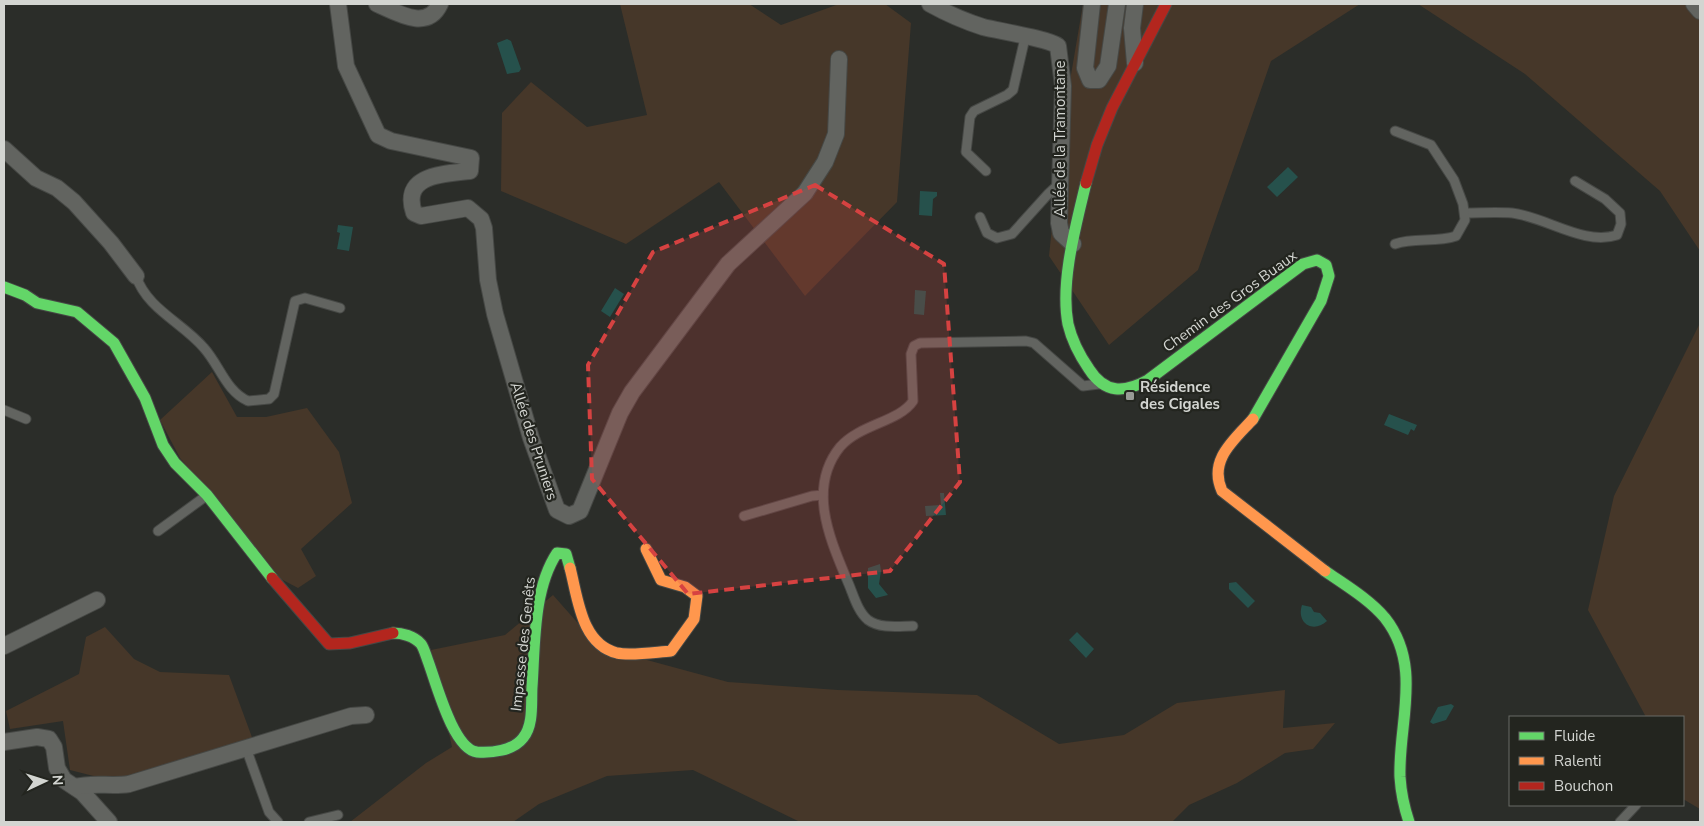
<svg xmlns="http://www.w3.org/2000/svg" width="1704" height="826" viewBox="0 0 1704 826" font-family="'Nunito Sans',sans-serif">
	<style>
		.green { fill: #463729 }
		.water { fill: #26514c }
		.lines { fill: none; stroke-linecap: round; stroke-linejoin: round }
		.lane-casing { stroke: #464845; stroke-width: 11 }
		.street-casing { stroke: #464845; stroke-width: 18 }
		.fast-casing { stroke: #464845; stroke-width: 13 }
		.slow-casing { stroke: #464845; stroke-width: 13 }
		.jam-casing { stroke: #464845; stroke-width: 13 }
		.lane { stroke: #626460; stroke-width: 9 }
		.street { stroke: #626460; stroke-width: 16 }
		.fast { stroke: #63d668; stroke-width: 11 }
		.slow { stroke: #ff974d; stroke-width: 11 }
		.jam { stroke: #b3261e; stroke-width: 11 }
		.marked { fill: #d64241; fill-opacity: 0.2; stroke: #d64241; stroke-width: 4; stroke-dasharray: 10 6; stroke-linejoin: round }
		.poi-dot { fill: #989a96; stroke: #23251f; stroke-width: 2 }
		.labels { text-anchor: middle; stroke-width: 4.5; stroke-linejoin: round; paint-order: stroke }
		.street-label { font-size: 15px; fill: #d3d5d1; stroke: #23251f }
		.poi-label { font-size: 15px; font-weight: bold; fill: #d3d5d1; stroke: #23251f; text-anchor: start }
	</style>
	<rect width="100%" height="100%" fill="#2b2d29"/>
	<g class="green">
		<polygon points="620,4 749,4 781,25 839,4 885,4 911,23 897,202 805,296 719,182 626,244 501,191 502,113 531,82 587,127 647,115"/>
		<polygon points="1083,4 1360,4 1271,61 1198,270 1109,345 1049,256 1063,122"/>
		<polygon points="1418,4 1700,4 1700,251 1660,191 1525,74"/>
		<polygon points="1700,323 1700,809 1683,799 1683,717 1646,717 1588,610 1614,496"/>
		<polygon points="212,372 237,417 266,417 307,408 339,452 352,503 301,549 316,576 298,588 279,578 180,458 160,420"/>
		<polygon points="553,595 599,647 728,682 838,690 977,695 1059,744 1124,735 1177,703 1285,690 1283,728 1335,723 1313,749 1285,753 1237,783 1189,805 1172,822 800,822 693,770 607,776 539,804 513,822 350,822 426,763 452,747 431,650 505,635"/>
		<polygon points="105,627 134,659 160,672 229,675 253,740 117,782 70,770 63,721 10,729 6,711 79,674 86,637"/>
	</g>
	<g class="water">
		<polygon points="507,39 511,41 521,69 519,72 507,74 497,43"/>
		<polygon points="1288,167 1298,177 1277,197 1267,187"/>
		<polygon points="920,191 937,192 937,196 933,199 932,216 919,215"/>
		<polygon points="338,225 353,227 349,251 337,249 340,233 337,232"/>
		<polygon points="615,288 624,294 610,317 601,311"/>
		<polygon points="915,290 926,291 924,315 914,314"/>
		<polygon points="1389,414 1417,425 1414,431 1411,429 1408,435 1384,425"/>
		<polygon points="940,493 944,493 946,515 926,516 925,506 941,505"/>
		<polygon points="880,564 881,571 879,584 888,595 876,598 868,588 868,568"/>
		<polygon points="1236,582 1255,601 1248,608 1229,589 1229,583"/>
		<path d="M1302,605L1311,607L1314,612L1320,613L1327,621C1313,634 1296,623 1302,605Z"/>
		<polygon points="1077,632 1094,649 1086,658 1069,640"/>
		<polygon points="1451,704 1454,706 1446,720 1433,724 1430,722 1438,707"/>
	</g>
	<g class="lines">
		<defs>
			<g id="lane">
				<polyline points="986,171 966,152 970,117 974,111 1007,95 1013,90 1025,38"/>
				<path d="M1465,213C1480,213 1496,212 1512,213C1546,217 1584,246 1617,235L1621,224L1620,213L1605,199L1575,181"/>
				<polyline points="980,217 987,233 997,238 1012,234 1049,193 1061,182"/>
				<path d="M1395,244C1414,237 1436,243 1456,236L1465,220L1463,204L1454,180L1431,145L1395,131"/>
				<path d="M136,276C147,309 183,323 204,348C220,366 226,391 248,401L269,399L274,394L295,301L305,298L340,308"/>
				<polyline points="4,410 26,419"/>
				<polyline points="744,516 812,496 823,495"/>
				<polyline points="158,531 206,496"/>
				<path d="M913,626C900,626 880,629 868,620C857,611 853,593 847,580C830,539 807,488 840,447C860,424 899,422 913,401L911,354L914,346L920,343L1026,341L1034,343L1083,386L1099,384"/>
				<polyline points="246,748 269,812 278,822"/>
				<polyline points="309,822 338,815"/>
				<polyline points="1620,822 1636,805"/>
			</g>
			<g id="street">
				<path d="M338,4L346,66L378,135L391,141L471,158L470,171C444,174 401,174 414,213L421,216L468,208L481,219L484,228L488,280L495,314L531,438L557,510L569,516L580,511L620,413L632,392L728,264L805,193L825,162L836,134L839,59"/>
				<path d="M377,4C396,12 427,32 440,4"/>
				<path d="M930,4C948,14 964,21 983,27C999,31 1049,39 1058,46L1063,86L1059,223L1061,233L1073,244"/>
				<polyline points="1092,4 1085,68 1090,80 1099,80 1108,66 1117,4"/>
				<polyline points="1694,4 1700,11"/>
				<polyline points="1135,63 1132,28 1135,4"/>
				<polyline points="4,149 36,178 57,188 74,202 111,243 136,276"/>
				<polyline points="4,646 97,600"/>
				<polyline points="4,742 37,737 49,739 54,747 57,768 64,780 82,792 109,822"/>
				<path d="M75,787C94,782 110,787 129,784L351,716L366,715"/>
			</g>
			<g id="fast">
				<path d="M1086,183C1076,225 1060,282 1068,324C1072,341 1080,356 1089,369C1105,394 1124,393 1148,380L1303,264L1317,260L1326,265L1329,276L1321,301L1253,419"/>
				<polyline points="4,287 25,295 37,303 77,312 114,343 145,398 163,445 175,463 207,495 272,578"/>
				<path d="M1325,571C1345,585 1369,599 1385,618C1423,666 1398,724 1400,777C1401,793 1404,807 1409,822"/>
				<path d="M393,633C402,633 414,636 421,644C424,648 426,656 428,661C436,682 453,749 477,752C491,753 513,751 523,738C534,725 531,702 532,687C535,644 533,589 557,553L566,554L570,568"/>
			</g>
			<g id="slow">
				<path d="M1253,419C1234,440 1208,460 1222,491L1325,571"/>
				<path d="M570,568C578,598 581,644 617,653C631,656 656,652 671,651L694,619L697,596L685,587L661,580L646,549"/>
			</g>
			<g id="jam">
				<polyline points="1086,183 1097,145 1112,108 1166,4"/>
				<polyline points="272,578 329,644 350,643 393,633"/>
			</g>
		</defs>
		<use href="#lane" class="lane-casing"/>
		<use href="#street" class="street-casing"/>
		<use href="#fast" class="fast-casing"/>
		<use href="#slow" class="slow-casing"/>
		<use href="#jam" class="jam-casing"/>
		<use href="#lane" class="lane"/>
		<use href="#street" class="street"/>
		<use href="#fast" class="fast"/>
		<use href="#slow" class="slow"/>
		<use href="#jam" class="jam"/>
	</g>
	<path class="marked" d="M815,185L944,264L960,482L890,571L688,594L592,479L588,365L653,252Z"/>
	<rect class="poi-dot" x="1125" y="391" width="10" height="10" rx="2.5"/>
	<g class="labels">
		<g class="street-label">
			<text transform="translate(1060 139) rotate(-90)" y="5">Allée de la Tramontane</text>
			<text transform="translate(1230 301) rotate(-36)" y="5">Chemin des Gros Buaux</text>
			<text transform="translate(534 441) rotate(72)" y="5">Allée des Pruniers</text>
			<text transform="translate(523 644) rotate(-84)" y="5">Impasse des Genêts</text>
		</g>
		<g class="poi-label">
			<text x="1140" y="392">Résidence<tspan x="1140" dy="17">des Cigales</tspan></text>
		</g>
	</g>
	<rect width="1704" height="826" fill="none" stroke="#d3d5d1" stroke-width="10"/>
	<rect x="1509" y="716" width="175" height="90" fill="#23251f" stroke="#696b66"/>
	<rect x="1519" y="732" width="25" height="8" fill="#63d668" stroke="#696b66"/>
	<text x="1554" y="741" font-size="15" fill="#d3d5d1">Fluide</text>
	<rect x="1519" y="757" width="25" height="8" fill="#ff974d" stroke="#696b66"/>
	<text x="1554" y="766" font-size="15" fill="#d3d5d1">Ralenti</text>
	<rect x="1519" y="782" width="25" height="8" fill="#b3261e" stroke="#696b66"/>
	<text x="1554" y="791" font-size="15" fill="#d3d5d1">Bouchon</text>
	<g transform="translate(45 781) rotate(86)" stroke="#23251f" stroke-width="4" paint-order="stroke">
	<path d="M0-4L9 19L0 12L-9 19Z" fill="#d3d5d1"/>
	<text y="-8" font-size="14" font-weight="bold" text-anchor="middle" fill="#d3d5d1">N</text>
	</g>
</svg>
